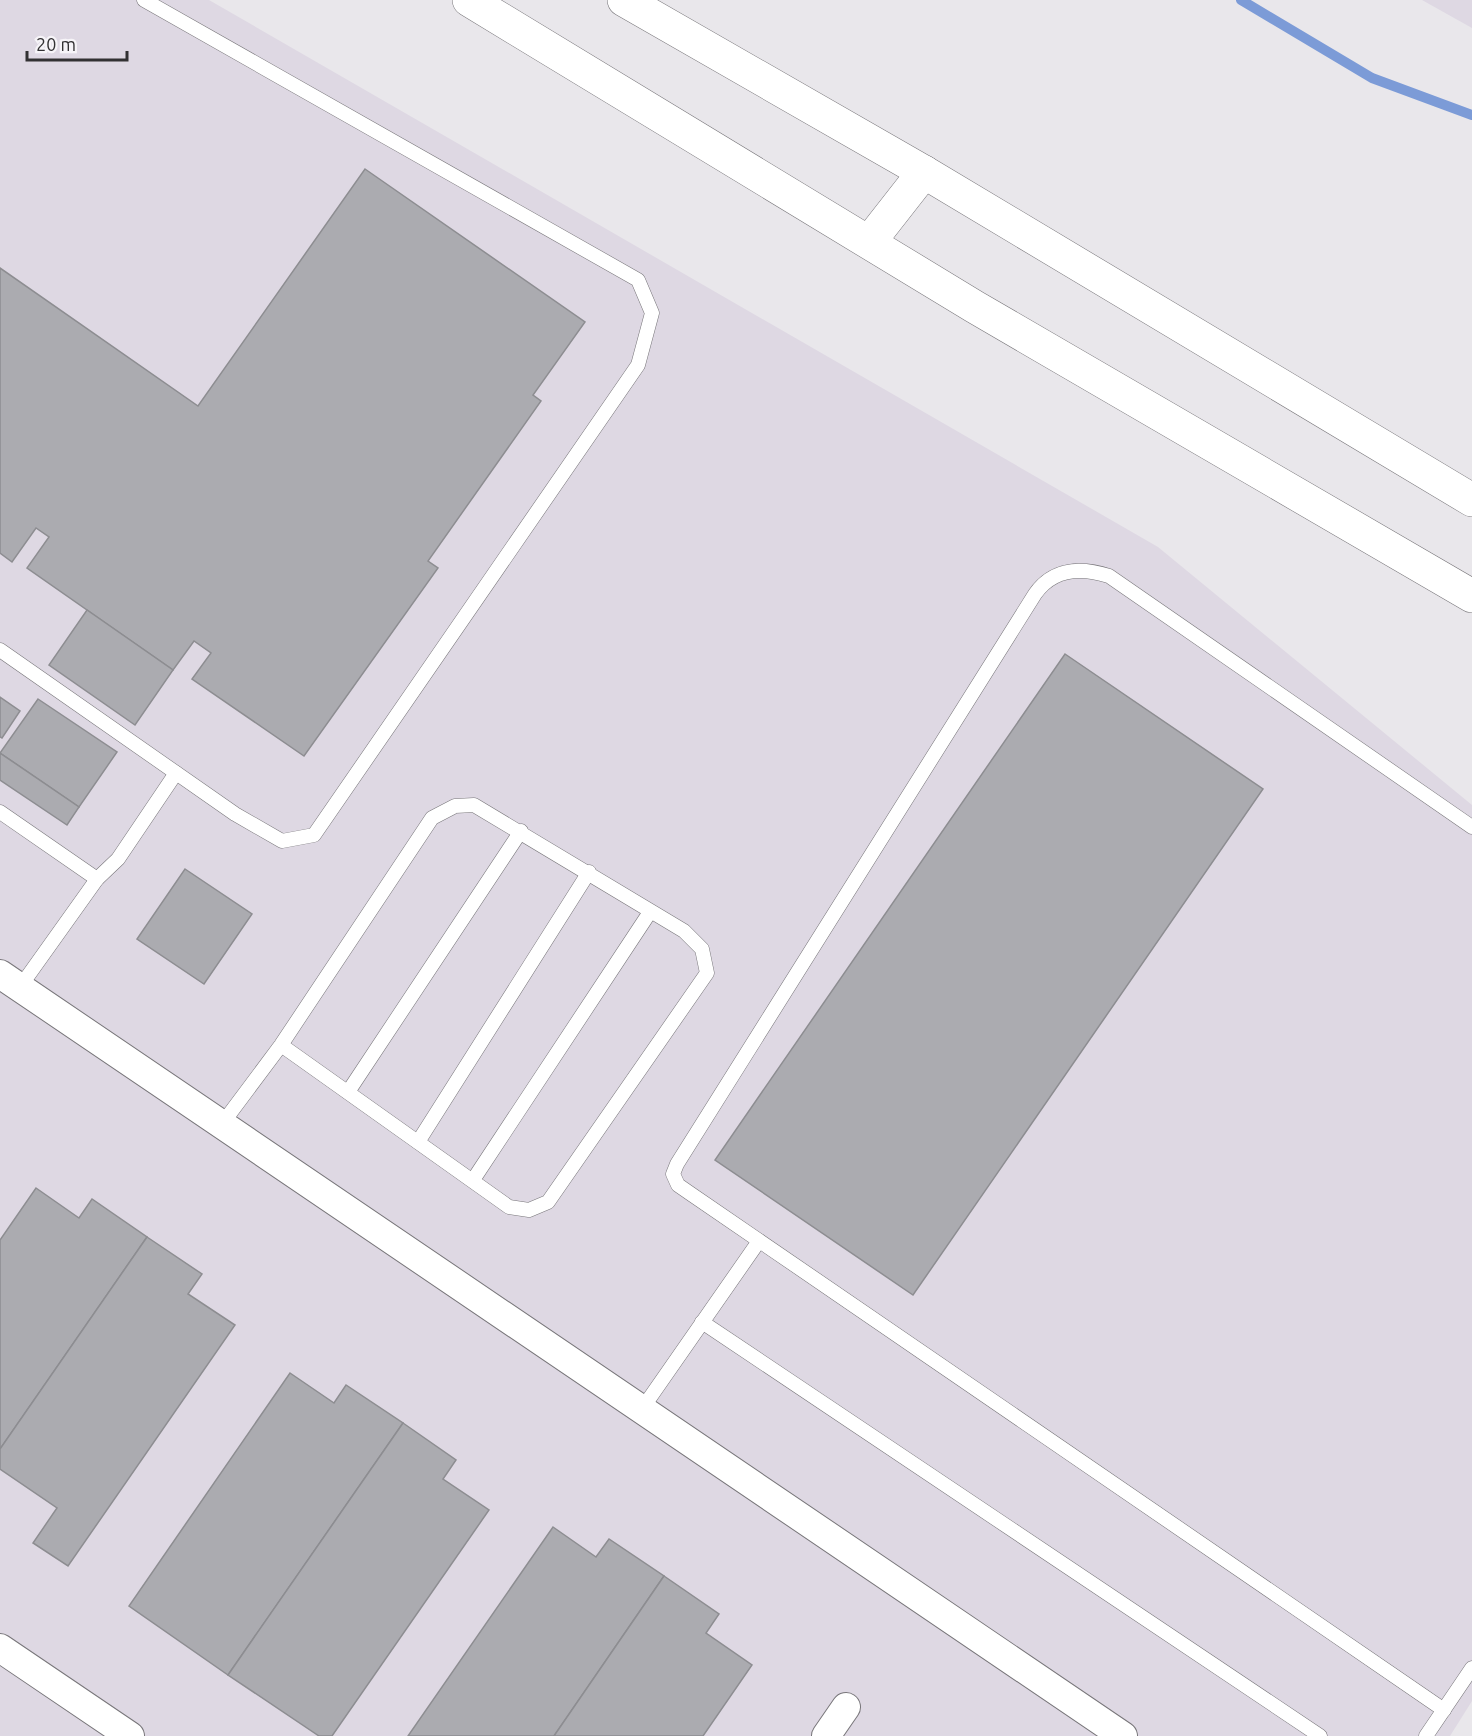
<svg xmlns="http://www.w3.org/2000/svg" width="1472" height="1736" viewBox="0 0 1472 1736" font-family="Ubuntu,sans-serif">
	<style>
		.built { fill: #ded8e3 }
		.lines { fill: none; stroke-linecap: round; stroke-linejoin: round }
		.stream { stroke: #7c9bd7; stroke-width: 10 }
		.building { fill: #ababb0; stroke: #8d8d91; stroke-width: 1.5 }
		.lane-casing { stroke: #78767a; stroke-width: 15 }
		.street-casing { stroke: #78767a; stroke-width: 30 }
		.highway-casing { stroke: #78767a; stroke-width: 34 }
		.lane { stroke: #fff; stroke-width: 14 }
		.street { stroke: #fff; stroke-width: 28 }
		.highway { stroke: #fff; stroke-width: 33 }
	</style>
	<rect width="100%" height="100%" fill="#e9e7eb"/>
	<g class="built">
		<polygon points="0,0 209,0 1158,547 1472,805 1472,1701 1450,1736 0,1736"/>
		<polygon points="1422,0 1472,0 1472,28"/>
	</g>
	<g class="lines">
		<polyline class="stream" points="1241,0 1372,78 1472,115"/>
	</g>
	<g class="building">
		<polygon points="365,169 585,322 533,395 541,401 428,561 438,568 304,756 192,679 211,653 194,641 173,670 27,568 49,537 36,528 12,562 0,553 0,268 198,406"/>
		<polygon points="87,610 173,670 135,725 49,665"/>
		<polygon points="1065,654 1263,789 913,1295 715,1160"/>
		<polygon points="0,697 20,711 2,738 0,737"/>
		<polygon points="38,699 117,752 79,807 0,753"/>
		<polygon points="0,753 79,807 67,825 0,780"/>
		<polygon points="185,869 252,914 204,984 137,939"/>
		<polygon points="36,1188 79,1218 92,1199 147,1237 0,1449 0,1240"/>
		<polygon points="147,1237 202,1274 188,1294 235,1325 68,1566 33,1543 57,1508 0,1469 0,1449"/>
		<polygon points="290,1373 334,1403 346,1385 403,1423 228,1675 129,1606"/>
		<polygon points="403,1423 456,1460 443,1479 489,1510 332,1736 319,1736 228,1675"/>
		<polygon points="553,1527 596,1557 609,1539 664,1576 554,1736 408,1736"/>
		<polygon points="664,1576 719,1614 706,1633 752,1665 703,1736 554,1736"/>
	</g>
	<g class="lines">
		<defs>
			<g id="lane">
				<polyline points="0,650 235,814 282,841 314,835 638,365 652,313 638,280 144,0"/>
				<polyline points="0,812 97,879"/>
				<polyline points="20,987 97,879 118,859 176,773"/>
				<polyline points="348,1092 521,831"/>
				<polyline points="222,1124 281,1045 432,818 455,806 474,805 684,931 702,949 707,973 548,1202 529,1210 509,1207 281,1045"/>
				<polyline points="418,1142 589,872"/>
				<polyline points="473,1180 650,912"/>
				<polyline points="702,1322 1320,1736"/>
				<polyline points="642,1409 759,1241"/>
				<path d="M1444,1710L691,1194L678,1185L673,1174L677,1164L1035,594C1053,568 1081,567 1109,576L1472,827"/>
				<polyline points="1426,1736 1472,1668"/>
			</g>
			<g id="street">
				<polyline points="0,974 1123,1736"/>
				<polyline points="0,1648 130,1736"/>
				<polyline points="826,1736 846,1707"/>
			</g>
			<g id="highway">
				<polyline points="469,0 975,307 1472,596"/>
				<polyline points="624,0 924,172 1472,500"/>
				<polyline points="870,241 924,172"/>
			</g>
		</defs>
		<use href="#lane" class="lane-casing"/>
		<use href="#street" class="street-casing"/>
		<use href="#highway" class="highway-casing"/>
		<use href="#lane" class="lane"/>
		<use href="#street" class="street"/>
		<use href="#highway" class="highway"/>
	</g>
	<path d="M27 51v9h100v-9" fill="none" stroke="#323133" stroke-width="3"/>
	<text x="36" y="51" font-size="18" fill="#323133" stroke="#f6f4f8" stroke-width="4.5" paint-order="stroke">20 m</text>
</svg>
